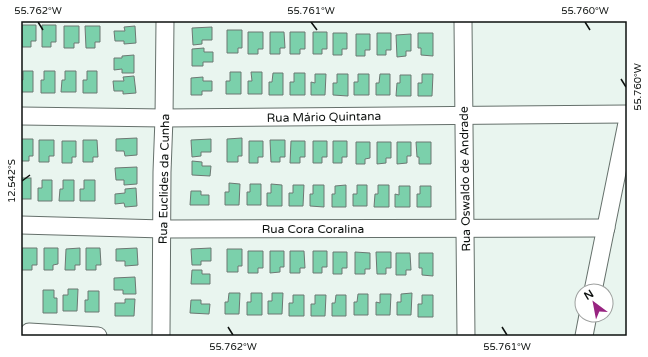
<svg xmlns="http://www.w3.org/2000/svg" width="648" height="357" viewBox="0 0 648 357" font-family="'Varela Round',sans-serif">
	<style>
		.building { fill: #7bd0ab; stroke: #6d7873 }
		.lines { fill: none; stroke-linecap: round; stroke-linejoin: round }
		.minor-casing { stroke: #65706b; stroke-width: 19 }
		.minor { stroke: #fff; stroke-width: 17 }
		.ticks { fill: none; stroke: #0d110f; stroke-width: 1.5 }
		.labels { text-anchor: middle; stroke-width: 3.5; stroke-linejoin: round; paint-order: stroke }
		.street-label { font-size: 12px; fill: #0d110f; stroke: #fff }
		.neatline { fill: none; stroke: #0d110f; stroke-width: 1.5 }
		.ticks-label { font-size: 10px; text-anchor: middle; fill: #0d110f }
	</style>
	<rect width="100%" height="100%" fill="#e9f5ef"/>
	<g class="building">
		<polygon points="22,25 36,25 36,41 31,41 31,47 22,47"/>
		<polygon points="42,25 56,25 56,42 51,42 51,47 42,47"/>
		<polygon points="64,26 79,26 79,43 74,43 74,48 64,48"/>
		<polygon points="85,26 100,26 100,42 95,42 95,48 86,48"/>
		<polygon points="135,26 136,43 124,44 124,41 115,41 114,31 125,31 124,27"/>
		<polygon points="212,27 212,40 202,40 202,44 193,45 192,28"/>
		<polygon points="227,30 242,30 242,48 238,48 238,53 227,53"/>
		<polygon points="248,32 263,32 263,49 258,49 258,54 248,54"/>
		<polygon points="270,32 284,32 285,48 280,48 280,54 270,54"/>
		<polygon points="290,32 305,32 305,49 300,49 300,54 290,54"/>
		<polygon points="313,32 327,32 327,49 322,49 322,54 313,54"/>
		<polygon points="333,33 347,33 347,49 342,49 342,55 333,55"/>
		<polygon points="377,33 391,33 391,50 386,50 386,55 377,55"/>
		<polygon points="418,33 433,33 433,56 421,55 421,48 418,48"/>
		<polygon points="356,34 370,34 370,50 365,50 365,56 356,56"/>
		<polygon points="411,34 411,51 406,51 406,56 397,57 396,35"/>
		<polygon points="204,48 204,52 213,52 213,62 203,62 203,66 192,66 192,49"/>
		<polygon points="134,55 134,73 122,73 122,69 114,70 114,58 122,58 122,56"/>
		<polygon points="23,71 33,71 33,92 21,92 21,80 23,80"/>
		<polygon points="44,71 55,71 55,93 41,93 41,80 44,80"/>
		<polygon points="65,71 76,71 76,92 61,92 62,80 65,80"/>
		<polygon points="87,71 97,71 97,93 83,93 83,80 87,80"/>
		<polygon points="230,72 241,72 241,94 226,94 226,81 230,81"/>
		<polygon points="251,72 262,72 262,94 248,94 248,81 252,81"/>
		<polygon points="273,73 283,73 283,95 269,95 269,82 272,82"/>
		<polygon points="294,73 305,73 305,95 290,95 290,82 294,82"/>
		<polygon points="315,74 326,74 325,95 311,95 311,82 315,83"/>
		<polygon points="337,74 348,74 348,96 333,95 333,83 337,83"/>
		<polygon points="358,74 369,74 369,95 354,95 354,82 358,82"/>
		<polygon points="380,74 390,74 390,95 376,95 376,83 379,83"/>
		<polygon points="422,74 433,74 432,96 418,96 418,83 422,83"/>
		<polygon points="400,75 411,75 411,96 396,96 397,83 400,83"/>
		<polygon points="134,76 136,93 123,94 123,91 114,91 113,81 124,81 123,77"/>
		<polygon points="203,77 203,81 212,81 212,91 202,91 202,95 191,95 191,78"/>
		<polygon points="137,138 137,155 125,156 124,151 116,151 116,139"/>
		<polygon points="242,138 242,156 238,156 238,162 227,162 227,139"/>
		<polygon points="21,139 33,139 33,156 29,156 29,161 21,161"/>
		<polygon points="211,139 211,152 201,152 201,156 192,157 191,140"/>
		<polygon points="39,140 54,140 54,156 49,156 49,162 39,162"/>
		<polygon points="83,140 97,140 98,157 93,157 93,162 83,162"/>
		<polygon points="270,140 285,140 285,157 280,157 280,162 271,162"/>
		<polygon points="62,141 76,141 76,157 72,157 72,163 62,163"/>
		<polygon points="249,141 263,141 263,157 258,157 258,163 249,163"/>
		<polygon points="291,141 305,141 305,157 300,157 300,163 290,163"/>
		<polygon points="313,141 327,141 327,157 322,157 322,163 313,163"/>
		<polygon points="333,141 347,141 347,157 342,157 342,163 333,163"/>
		<polygon points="356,142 370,142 370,158 365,159 365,164 356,164"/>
		<polygon points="377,142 391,142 391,158 386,158 386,163 377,164"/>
		<polygon points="397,142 411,142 411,156 407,156 407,163 397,164"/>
		<polygon points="416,142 431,142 431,164 419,164 419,157 417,157"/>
		<polygon points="192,161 202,162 202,166 211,166 210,176 192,175"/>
		<polygon points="137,167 137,184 124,185 124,180 116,180 115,168"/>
		<rect x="21" y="178" width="10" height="21"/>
		<polygon points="42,180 52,180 52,201 38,201 38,188 42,188"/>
		<polygon points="63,180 74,180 74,201 59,201 60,189 63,189"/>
		<polygon points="84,180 95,180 95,201 80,201 80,189 84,189"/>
		<polygon points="229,183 240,184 239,205 225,205 225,192 229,192"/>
		<polygon points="250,184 261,184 261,205 247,205 247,192 250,192"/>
		<polygon points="271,184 282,185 282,206 267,206 267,193 271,193"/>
		<polygon points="293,185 304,185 303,206 289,206 289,193 293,193"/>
		<polygon points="313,185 324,185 324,207 310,206 310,194 313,194"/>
		<polygon points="346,185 346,207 332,207 332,194 335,194 335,186"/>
		<polygon points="357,185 367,185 367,206 353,206 353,194 357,194"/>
		<polygon points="378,185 389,185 389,207 374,207 375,194 378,194"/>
		<polygon points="399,186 410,186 410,207 395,207 395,194 399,195"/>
		<polygon points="420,186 431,186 431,207 417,207 417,194 420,194"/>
		<polygon points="136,188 137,206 125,207 124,203 115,204 115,194 125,193 125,189"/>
		<polygon points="191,191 201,191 201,195 209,195 209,205 190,205"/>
		<polygon points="22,248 37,248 37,265 32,265 32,270 22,270"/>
		<polygon points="44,248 58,248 58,264 53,265 53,270 44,270"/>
		<polygon points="80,248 80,265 75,265 75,270 65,270 66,249"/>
		<polygon points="86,248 100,248 101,265 96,265 96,270 86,270"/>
		<polygon points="137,248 138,265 125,266 125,261 116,261 116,249"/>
		<polygon points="211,248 211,261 201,261 201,265 192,265 191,249"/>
		<polygon points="227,249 242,249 242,266 238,266 238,272 227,272"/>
		<polygon points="248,251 263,251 263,268 258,268 258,273 248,273"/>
		<polygon points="270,251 284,251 284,267 280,267 280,272 270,273"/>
		<polygon points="290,251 304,251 305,268 300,268 300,273 290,273"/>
		<polygon points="313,251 327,251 327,267 322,267 322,273 313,273"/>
		<polygon points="333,252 347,252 347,268 342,268 342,274 333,274"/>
		<polygon points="355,252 370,253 370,269 365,269 365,274 355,274"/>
		<polygon points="376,252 391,252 391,268 386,268 386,274 377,274"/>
		<polygon points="396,253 410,253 411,270 406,270 406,275 396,275"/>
		<polygon points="419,253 433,253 433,276 422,275 422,268 419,268"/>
		<polygon points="192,270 202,270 202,274 210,274 210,284 191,284"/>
		<polygon points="135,277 136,294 123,294 123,290 114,290 114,278"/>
		<polygon points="68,289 78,289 77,311 63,311 63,295 68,295"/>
		<polygon points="43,290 54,290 54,298 57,298 57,313 43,313"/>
		<polygon points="88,291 99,291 99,312 85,312 85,300 88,300"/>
		<polygon points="229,293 240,293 239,314 225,314 225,302 228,302"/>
		<polygon points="251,293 262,293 262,315 247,315 247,302 251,302"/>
		<polygon points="272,293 283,293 282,314 268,314 268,301 272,301"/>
		<polygon points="412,293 411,315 397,315 397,302 401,302 401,294"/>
		<polygon points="358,294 368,294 368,315 354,315 354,302 357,302"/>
		<polygon points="380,294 391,294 390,315 376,315 376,302 380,303"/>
		<polygon points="293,295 304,295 304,316 289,316 289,303 293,303"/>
		<polygon points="315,295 326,295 325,316 311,316 311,304 315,304"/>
		<polygon points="336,295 346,295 346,316 332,316 332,303 335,303"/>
		<polygon points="422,295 433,295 433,317 418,317 418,304 422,304"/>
		<polygon points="125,299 135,299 134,316 115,316 115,303 125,303"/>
		<polygon points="191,300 201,300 201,304 210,304 209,314 190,313"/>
	</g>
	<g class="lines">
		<defs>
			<g id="minor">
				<polyline points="463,21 466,336"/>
				<polyline points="21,116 164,118 627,114"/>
				<polyline points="21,225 163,229 606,228"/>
				<polyline points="593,291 627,123"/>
				<polyline points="29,332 98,336"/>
				<polyline points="161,336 162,172 164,118 165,21"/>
				<polyline points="584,336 588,315"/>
			</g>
		</defs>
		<use href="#minor" class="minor-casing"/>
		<use href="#minor" class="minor"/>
	</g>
	<path class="ticks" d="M38,22L43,30M311,22L317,30M585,22L590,30M621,79L626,87M22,181L30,175M228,327L233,335M502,327L507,335"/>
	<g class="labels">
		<g class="street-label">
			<text transform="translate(324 117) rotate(-1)" y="4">Rua Mário Quintana</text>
			<text transform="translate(164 179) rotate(-89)" y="4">Rua Euclides da Cunha</text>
			<text transform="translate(465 179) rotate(-91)" y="4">Rua Oswaldo de Andrade</text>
			<text x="313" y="233">Rua Cora Coralina</text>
		</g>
	</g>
	<rect width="648" height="357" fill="none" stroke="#ffffff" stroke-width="44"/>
	<g transform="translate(594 303) rotate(328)"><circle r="19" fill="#ffffff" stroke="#9ea09f"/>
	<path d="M0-3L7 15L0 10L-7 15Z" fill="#982481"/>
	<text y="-6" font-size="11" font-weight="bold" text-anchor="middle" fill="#0d110f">N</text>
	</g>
	<rect x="22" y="22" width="604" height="313" class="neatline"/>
	<g class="ticks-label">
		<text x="38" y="14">55.762°W</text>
		<text x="311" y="14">55.761°W</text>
		<text x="585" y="14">55.760°W</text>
		<text transform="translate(637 87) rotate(-90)" y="4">55.760°W</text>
		<text transform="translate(11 181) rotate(-90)" y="4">12.542°S</text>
		<text x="233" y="350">55.762°W</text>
		<text x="507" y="350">55.761°W</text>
	</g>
</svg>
